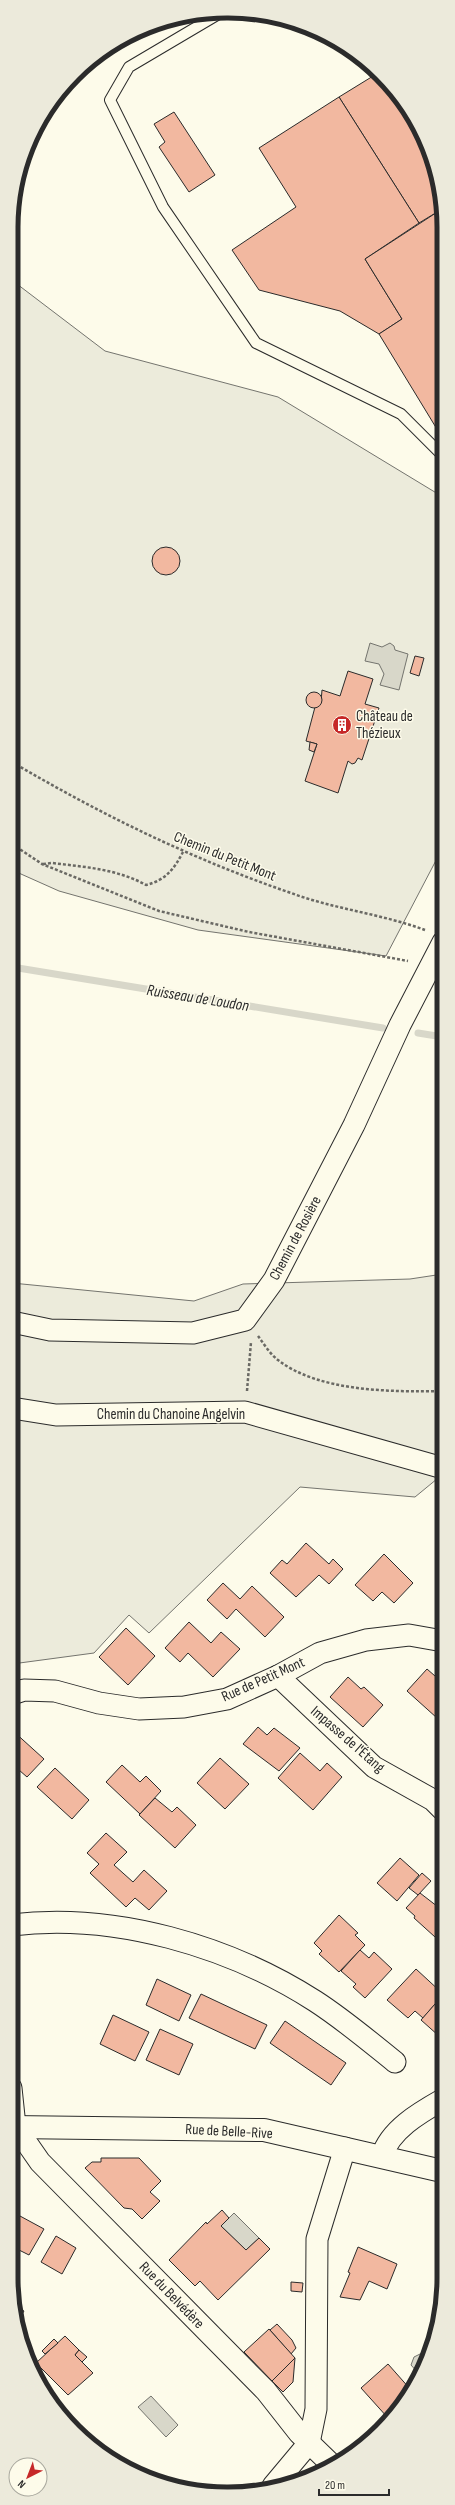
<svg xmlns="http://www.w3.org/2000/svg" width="455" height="2505" viewBox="0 0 455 2505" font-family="'Sofia Sans Condensed',sans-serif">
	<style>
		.green { fill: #ecebdb; stroke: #74746e }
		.water { fill: #d8d7c9; stroke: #74746e }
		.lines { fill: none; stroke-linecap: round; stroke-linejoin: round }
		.stream { stroke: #d8d7c9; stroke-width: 7 }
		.building { fill: #f2b8a0; stroke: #2b2b2b }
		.lane-casing { stroke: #2b2b2b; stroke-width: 12 }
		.street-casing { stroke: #2b2b2b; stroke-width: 23 }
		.secondary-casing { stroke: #2b2b2b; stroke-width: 24 }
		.path { stroke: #6a6964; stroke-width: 2.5; stroke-dasharray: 3 2; stroke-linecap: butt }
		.lane { stroke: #fdfbea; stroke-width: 10 }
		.street { stroke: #fdfbea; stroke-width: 21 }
		.secondary { stroke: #fdfbea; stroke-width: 22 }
		.labels { text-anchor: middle; stroke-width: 3; stroke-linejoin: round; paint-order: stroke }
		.poi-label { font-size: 15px; fill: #2b2b2b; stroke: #fdfbea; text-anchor: start }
		.street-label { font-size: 15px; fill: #2b2b2b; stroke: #fdfbea }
		.water-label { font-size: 16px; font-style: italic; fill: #2b2b2b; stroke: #fdfbea }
		.rim { fill: none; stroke: #2b2b2b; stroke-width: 5 }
	</style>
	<rect width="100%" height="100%" fill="#fdfbea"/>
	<g class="green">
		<polygon points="13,281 105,351 278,397 443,497 443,847 386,956 198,930 59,891 12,870"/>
		<polygon points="443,1274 443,1474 415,1497 300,1487 149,1633 129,1615 94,1653 12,1664 12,1283 194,1301 243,1284 410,1279"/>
	</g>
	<g class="water">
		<polygon points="370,643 382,647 390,643 394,646 395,650 408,654 399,690 380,685 384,674 379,664 365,661"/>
		<polygon points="234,2213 259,2238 246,2250 221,2226"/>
		<polygon points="420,2354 426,2354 419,2374 411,2365 414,2357"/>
		<polygon points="151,2396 178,2425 166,2437 138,2407"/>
	</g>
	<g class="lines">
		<g class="stream">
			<polyline points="12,967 383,1028"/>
			<polyline points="418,1033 443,1037"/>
		</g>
	</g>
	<g class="building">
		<polygon points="378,73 422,132 442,209 419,223 339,97"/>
		<polygon points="339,97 419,223 365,259 402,319 379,334 340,311 259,290 232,250 296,207 259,148"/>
		<polygon points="174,112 215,175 189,192 159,147 165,142 154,124"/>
		<polygon points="442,209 444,213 443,439 379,334 402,319 365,259"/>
		<circle cx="166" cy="561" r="14"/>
		<polygon points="415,656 424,658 419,676 410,673"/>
		<polygon points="348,671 373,679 365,704 379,708 362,760 358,758 355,763 352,764 348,761 338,793 305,781 317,744 306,741 315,707 321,702 322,690 340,696"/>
		<circle cx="314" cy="700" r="8"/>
		<polygon points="310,742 317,744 314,752 309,750"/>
		<polygon points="306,1543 329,1564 333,1559 343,1569 329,1584 319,1575 296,1597 270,1573 282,1560 287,1564"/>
		<polygon points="384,1554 413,1583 394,1603 382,1592 373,1601 355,1585"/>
		<polygon points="223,1583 240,1599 252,1586 284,1617 265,1637 236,1609 227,1619 207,1600"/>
		<polygon points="189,1622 211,1643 221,1632 240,1649 213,1677 188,1653 180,1662 165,1648"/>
		<polygon points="126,1628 155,1656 128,1685 99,1657"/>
		<polygon points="427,1669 443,1683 443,1713 437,1718 407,1691"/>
		<polygon points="348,1677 361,1689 364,1687 383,1705 363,1727 330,1697"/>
		<polygon points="258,1727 267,1735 274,1728 300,1748 279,1771 243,1744"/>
		<polygon points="12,1730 44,1759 27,1777 11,1763"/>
		<polygon points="300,1753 320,1771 327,1763 342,1777 313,1810 278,1778"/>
		<polygon points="220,1758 249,1784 225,1809 197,1783"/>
		<polygon points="122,1765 140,1782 146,1776 161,1791 140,1814 106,1782"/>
		<polygon points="55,1768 89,1800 72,1819 37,1787"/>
		<polygon points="155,1798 172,1812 177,1807 196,1825 175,1848 139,1815"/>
		<polygon points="106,1833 127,1852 114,1865 133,1882 144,1870 167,1891 149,1910 135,1898 126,1907 90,1873 99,1864 87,1853"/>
		<polygon points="400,1858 419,1875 397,1901 377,1883"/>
		<polygon points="422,1873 431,1881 418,1895 409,1888"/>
		<polygon points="420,1893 442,1910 442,1929 435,1937 414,1918 415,1916 406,1908"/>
		<polygon points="339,1915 358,1933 355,1935 365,1945 339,1972 319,1954 322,1951 314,1943"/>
		<polygon points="360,1950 369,1958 374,1952 392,1969 365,1998 353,1987 356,1984 341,1971"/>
		<polygon points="416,1969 442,1993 442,1996 423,2018 415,2011 408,2018 387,2000"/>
		<polygon points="157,1979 191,1995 179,2021 146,2005"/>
		<polygon points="201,1994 267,2025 255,2049 189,2018"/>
		<polygon points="442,1996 442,2036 439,2036 421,2020"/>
		<polygon points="113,2015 149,2032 135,2061 100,2044"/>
		<polygon points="285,2021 346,2063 331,2085 270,2043"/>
		<polygon points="160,2029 193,2044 179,2075 146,2060"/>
		<polygon points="101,2158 139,2158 161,2181 150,2192 160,2201 142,2219 132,2209 124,2208 85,2168 92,2162 101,2162"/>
		<polygon points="222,2210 229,2218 221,2226 246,2250 259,2238 270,2249 218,2300 200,2281 195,2286 169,2260 206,2222 207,2224"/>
		<polygon points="20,2216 44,2229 29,2255 11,2246 11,2222 16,2224"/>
		<polygon points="56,2236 76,2248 62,2274 41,2262"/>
		<polygon points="358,2247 397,2264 387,2289 369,2281 360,2300 340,2297 350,2273 348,2272"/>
		<polygon points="291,2282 303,2283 302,2292 291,2291"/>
		<polygon points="17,2307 24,2311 19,2319"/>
		<polygon points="277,2324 292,2340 296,2348 291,2354 270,2330"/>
		<polygon points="269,2329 295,2358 272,2381 244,2352"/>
		<polygon points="65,2336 79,2350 75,2355 93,2373 68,2395 36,2363"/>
		<polygon points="54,2339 58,2343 45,2354 42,2351"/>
		<polygon points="79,2350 87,2357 82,2362 75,2355"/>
		<polygon points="295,2358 293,2382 283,2392 272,2381"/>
		<polygon points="388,2364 411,2390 388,2418 361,2388"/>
	</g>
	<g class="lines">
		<defs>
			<polyline id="lane" points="217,15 129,67 110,100 163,207 256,343 401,414 443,456"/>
			<g id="street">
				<polyline points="12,1322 50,1330 193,1333 245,1320 274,1280 354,1125 400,1025 443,942"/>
				<polyline points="12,1408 56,1415 245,1412 443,1468"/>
				<polyline points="278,1676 374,1767 433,1800 442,1809"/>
				<polyline points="12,1694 24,1690 55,1691 99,1703 139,1709 184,1707 227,1699 278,1676 320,1653 366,1640 409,1635 443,1641"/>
				<path d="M11,1925C114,1912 229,1946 315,2001C343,2019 369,2041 395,2062"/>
				<polyline points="11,2088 15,2126 40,2162 266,2391 299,2433 330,2463"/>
				<path d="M382,2156C390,2130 419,2113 442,2100"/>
				<polyline points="273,2486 309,2443 316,2409 317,2239 345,2148"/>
			</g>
			<polyline id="secondary" points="11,2127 264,2130 442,2171"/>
		</defs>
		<use href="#lane" class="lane-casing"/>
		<use href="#street" class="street-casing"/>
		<use href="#secondary" class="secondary-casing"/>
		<g class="path">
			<path d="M12,762C102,815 192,859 291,893C334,909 382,914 425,930"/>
			<polyline points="12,844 42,864 159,911 249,932 408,961"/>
			<path d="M43,864L52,863C85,867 117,869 146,885C166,880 174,869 183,852"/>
			<path d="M258,1336C264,1344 270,1354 278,1360C319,1392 392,1392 443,1391"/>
			<polyline points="247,1391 251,1342"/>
		</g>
		<use href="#lane" class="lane"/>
		<use href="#street" class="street"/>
		<use href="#secondary" class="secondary"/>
	</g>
	<defs>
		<symbol id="building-disc" viewBox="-11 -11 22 22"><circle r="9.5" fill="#c62828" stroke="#fdfbea"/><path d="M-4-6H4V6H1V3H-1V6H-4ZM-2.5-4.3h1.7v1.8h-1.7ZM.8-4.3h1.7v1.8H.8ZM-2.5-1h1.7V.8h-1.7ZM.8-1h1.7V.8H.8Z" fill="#fff"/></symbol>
	</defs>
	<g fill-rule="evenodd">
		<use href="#building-disc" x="331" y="714" width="22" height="22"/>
	</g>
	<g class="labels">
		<g class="poi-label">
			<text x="356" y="721">Château de<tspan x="356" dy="17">Thézieux</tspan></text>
		</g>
		<g class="street-label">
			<text transform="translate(225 856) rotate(22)" y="5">Chemin du Petit Mont</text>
			<text transform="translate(295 1238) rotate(-62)" y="5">Chemin de Rosière</text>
			<text x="171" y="1419">Chemin du Chanoine Angelvin</text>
			<text transform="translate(263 1679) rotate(-24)" y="5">Rue de Petit Mont</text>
			<text transform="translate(348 1739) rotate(41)" y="5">Impasse de l'Étang</text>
			<text transform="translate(229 2131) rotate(3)" y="5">Rue de Belle-Rive</text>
			<text transform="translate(172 2295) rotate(46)" y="5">Rue du Belvédère</text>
		</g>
		<g class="water-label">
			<text transform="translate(198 997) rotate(9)" y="6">Ruisseau de Loudon</text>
		</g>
	</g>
	<path d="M0 0H455V2505H0ZM227 18H228A209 209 0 0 1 437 227V2278A209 209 0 0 1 228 2487H227A209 209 0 0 1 18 2278V227A209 209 0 0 1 227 18Z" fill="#eceadb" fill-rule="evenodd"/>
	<path class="rim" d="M227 18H228A209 209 0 0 1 437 227V2278A209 209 0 0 1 228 2487H227A209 209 0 0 1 18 2278V227A209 209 0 0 1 227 18Z"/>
	<g transform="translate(28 2477) rotate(222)"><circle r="19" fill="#fdfbea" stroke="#a9a89e"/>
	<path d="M0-3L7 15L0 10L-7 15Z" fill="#c62828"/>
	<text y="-6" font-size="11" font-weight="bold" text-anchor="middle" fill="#2b2b2b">N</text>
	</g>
	<path d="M319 2489v6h70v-6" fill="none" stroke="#2b2b2b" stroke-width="2"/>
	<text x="325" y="2489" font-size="12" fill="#2b2b2b" stroke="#fdfbea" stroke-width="3" paint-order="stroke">20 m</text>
</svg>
